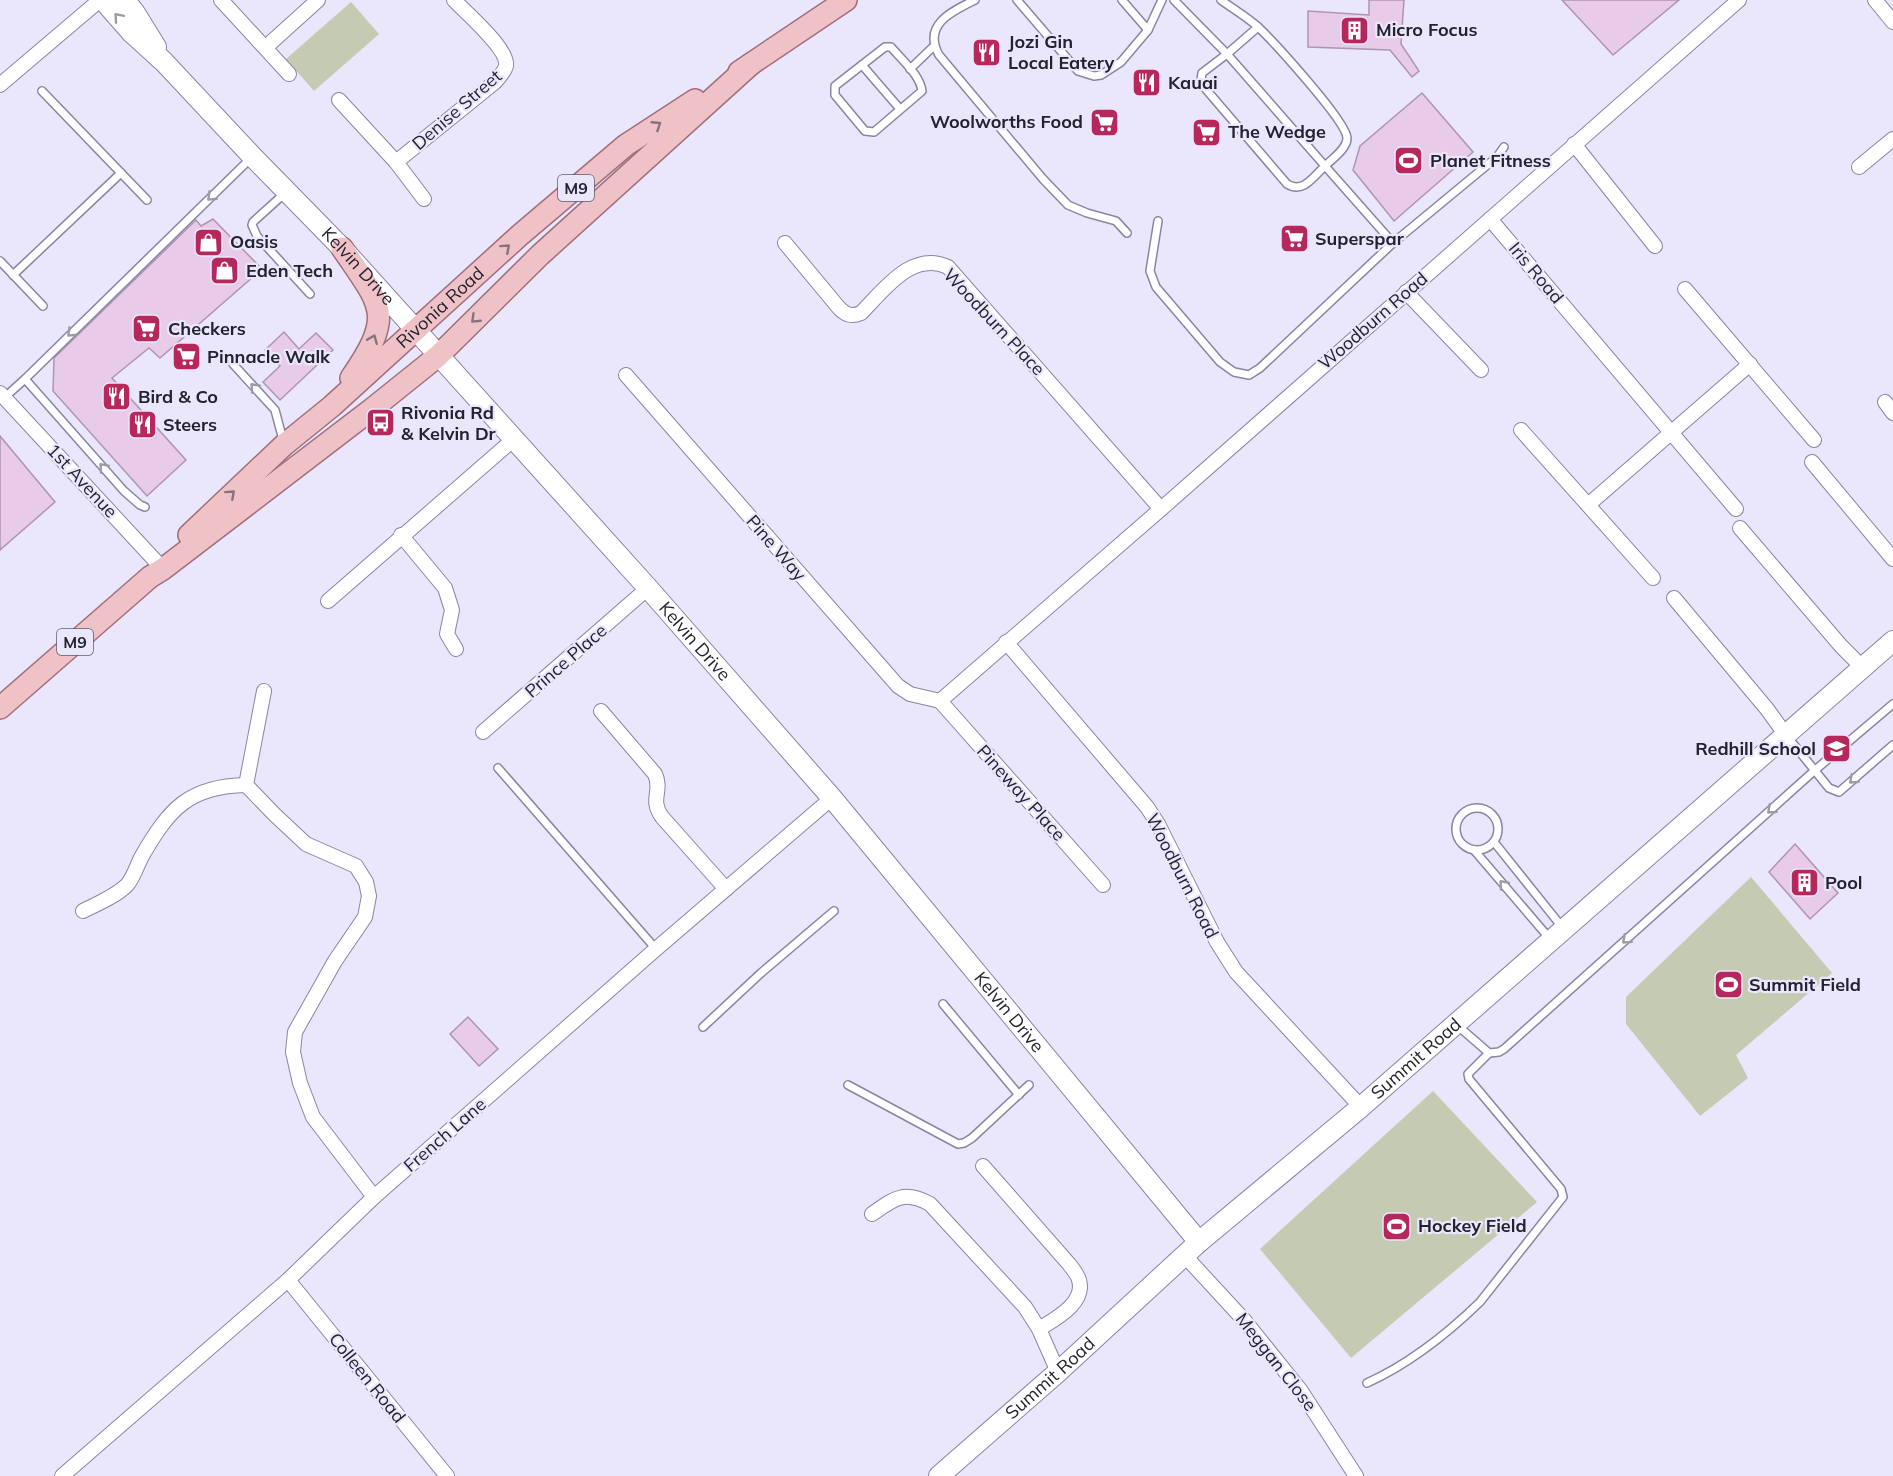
<svg xmlns="http://www.w3.org/2000/svg" width="1893" height="1476" viewBox="0 0 1893 1476" font-family="Mulish,sans-serif">
	<style>
		.green { fill: #c5cab2 }
		.building { fill: #e7cbe8; stroke: #af95b1; stroke-width: 1.5 }
		.lines { fill: none; stroke-linecap: round; stroke-linejoin: round }
		.service-casing { stroke: #8a84a5; stroke-width: 10 }
		.minor-casing { stroke: #8a84a5; stroke-width: 16 }
		.secondary-casing { stroke: #8a84a5; stroke-width: 22 }
		.primary-casing { stroke: #a16f7b; stroke-width: 24 }
		.service { stroke: #fff; stroke-width: 7 }
		.minor { stroke: #fff; stroke-width: 14 }
		.secondary { stroke: #fff; stroke-width: 20 }
		.primary { stroke: #efc2c8; stroke-width: 21 }
		.oneway { stroke: #9c9ca1 }
		.oneway2 { stroke: #8a727c }
		.labels { text-anchor: middle; stroke-width: 4.5; stroke-linejoin: round; paint-order: stroke }
		.shield { fill: #eae6fc; stroke: #5f5d6c; stroke-width: 1.5 }
		.shield-label { font-size: 16px; font-weight: bold; fill: #24222f }
		.poi-label { font-size: 18px; font-weight: bold; fill: #24222f; stroke: #eae6fc; text-anchor: start }
		.street-label { font-size: 18px; fill: #24222f; stroke: #eae6fc }
	</style>
	<rect width="100%" height="100%" fill="#eae6fc"/>
	<g class="green">
		<polygon points="351,2 379,34 314,91 286,59"/>
		<polygon points="1751,877 1832,973 1736,1055 1748,1078 1700,1116 1626,1024 1626,997"/>
		<polygon points="1433,1091 1537,1202 1351,1358 1260,1249"/>
	</g>
	<g class="building">
		<polygon points="1369,0 1404,0 1401,44 1419,71 1412,77 1390,50 1308,47 1308,11 1369,15"/>
		<polygon points="1562,0 1679,0 1613,55"/>
		<polygon points="1422,93 1473,152 1394,221 1353,170 1360,146"/>
		<polygon points="213,219 262,269 160,358 149,348 112,378 186,460 147,496 53,391 54,358 196,220 201,226"/>
		<polygon points="284,332 299,349 316,333 333,350 280,400 263,382 280,366 265,350"/>
		<polygon points="0,436 55,502 0,550"/>
		<polygon points="1795,844 1838,893 1810,919 1769,872"/>
		<polygon points="468,1017 498,1049 479,1066 450,1034"/>
	</g>
	<g class="lines">
		<defs>
			<g id="service">
				<path d="M975,0C952,11 922,25 939,55L1043,179L1068,205L1087,213L1116,221L1127,233"/>
				<polyline points="1017,0 1078,71 1094,76 1101,75 1121,62 1148,30 1162,0"/>
				<polyline points="1122,0 1148,30"/>
				<path d="M1174,0L1227,54L1325,166C1332,159 1347,149 1347,138C1347,122 1273,41 1258,27C1247,17 1233,9 1221,0"/>
				<path d="M1258,27L1227,54L1202,73L1201,80L1204,87L1287,184C1303,194 1313,177 1325,166L1393,243"/>
				<path d="M885,47H891C902,60 920,75 922,91L874,132L865,131L835,95V86Z"/>
				<polyline points="862,65 900,109"/>
				<polyline points="910,69 934,46"/>
				<polyline points="42,91 147,200"/>
				<polyline points="285,193 253,222 252,225 257,236 310,294"/>
				<polyline points="1158,221 1150,271 1156,287 1220,362 1234,372 1249,375 1260,368 1393,243 1497,157 1504,147"/>
				<polyline points="0,261 43,306"/>
				<polyline points="13,275 121,173"/>
				<polyline points="233,364 275,410 283,440"/>
				<polyline points="25,379 251,158"/>
				<polyline points="5,397 25,379 124,491 140,505 145,507"/>
				<polyline points="1786,735 1829,788 1839,792 1893,745"/>
				<polyline points="498,768 656,949"/>
				<circle cx="1477" cy="829" r="21"/>
				<polyline points="1494,842 1562,927"/>
				<polyline points="1474,850 1550,939"/>
				<polyline points="943,1004 1019,1095"/>
				<polyline points="1458,1026 1489,1053 1499,1052 1504,1049 1814,771 1893,704"/>
				<polyline points="703,1027 761,973 834,911"/>
				<polyline points="848,1085 958,1144 964,1143 972,1138 1029,1085"/>
				<path d="M1367,1383C1409,1364 1447,1334 1480,1302L1563,1197L1561,1189L1469,1079L1468,1074L1489,1053"/>
			</g>
			<g id="minor">
				<polyline points="221,0 289,74"/>
				<polyline points="1875,0 1893,22"/>
				<polyline points="266,47 318,0"/>
				<polyline points="0,85 100,0"/>
				<polyline points="339,100 396,162 424,199"/>
				<polyline points="1574,144 1655,246"/>
				<path d="M396,162L495,82C499,77 504,73 506,66C509,49 466,13 454,0"/>
				<polyline points="1859,167 1893,139"/>
				<polyline points="1490,219 1736,509"/>
				<path d="M785,243L839,308C846,315 851,317 861,313C884,290 912,250 948,267L1161,509"/>
				<polyline points="1685,289 1814,440"/>
				<polyline points="1406,292 1481,370"/>
				<polyline points="626,375 898,686 910,694 940,701"/>
				<polyline points="0,393 163,569"/>
				<polyline points="1885,402 1893,413"/>
				<polyline points="1521,430 1653,578"/>
				<polyline points="1812,462 1893,559"/>
				<polyline points="1588,505 1750,364"/>
				<polyline points="1740,528 1841,646 1862,667"/>
				<polyline points="401,535 445,588 452,610 447,634 456,649"/>
				<polyline points="1674,598 1767,709 1785,734"/>
				<polyline points="328,601 514,439"/>
				<polyline points="1006,642 1147,807 1158,824 1217,942 1236,972 1361,1107"/>
				<polyline points="940,701 1161,509 1739,0"/>
				<polyline points="940,701 1103,885"/>
				<path d="M601,711L655,774C663,791 649,799 662,817L726,889"/>
				<polyline points="483,732 648,588"/>
				<polyline points="246,785 264,691"/>
				<path d="M83,911C97,904 116,896 127,885C134,877 137,865 142,856C169,809 189,786 246,785L275,815L306,844L356,866L366,882L369,896L365,917L335,961L295,1032L293,1052L300,1083L313,1117L374,1197"/>
				<path d="M983,1166L1069,1264C1072,1268 1078,1275 1079,1280C1086,1303 1055,1319 1039,1329"/>
				<path d="M872,1214C895,1198 904,1190 930,1204L1025,1307L1039,1329L1058,1372"/>
				<polyline points="1185,1256 1244,1320 1301,1391 1356,1476"/>
				<polyline points="288,1280 447,1476"/>
				<polyline points="62,1476 288,1280 374,1197 656,949 832,798"/>
			</g>
			<g id="secondary">
				<path id="s1" d="M103,0L131,32L164,62L252,156L342,248L648,588L832,798L1199,1242"/>
				<polyline points="125,0 135,13 156,47"/>
				<path id="s2" d="M939,1476L1058,1372L1199,1242L1361,1107L1893,641"/>
			</g>
			<g id="primary">
				<polyline points="739,72 846,0"/>
				<path d="M342,248C382,307 395,314 351,378"/>
				<path id="s3" d="M189,535L284,445L332,406L520,235L626,145L695,100"/>
				<polyline points="0,708 150,577 163,569 372,409 438,356 540,255 751,64"/>
			</g>
		</defs>
		<use href="#service" class="service-casing"/>
		<use href="#minor" class="minor-casing"/>
		<use href="#secondary" class="secondary-casing"/>
		<use href="#primary" class="primary-casing"/>
		<use href="#service" class="service"/>
		<use href="#minor" class="minor"/>
		<use href="#secondary" class="secondary"/>
		<use href="#primary" class="primary"/>
	</g>
	<defs><path id="oneway-chevron" d="M-2-3.5L2.5 0L-2 3.5" fill="none" stroke-width="1.6" stroke-linecap="round" stroke-linejoin="round" transform="scale(1.5)"/></defs>
	<g class="oneway">
		<use href="#oneway-chevron" transform="translate(118 17) rotate(-131)"/>
		<use href="#oneway-chevron" transform="translate(211 197) rotate(136)"/>
		<use href="#oneway-chevron" transform="translate(71 333) rotate(136)"/>
		<use href="#oneway-chevron" transform="translate(254 387) rotate(-133)"/>
		<use href="#oneway-chevron" transform="translate(103 467) rotate(-131)"/>
		<use href="#oneway-chevron" transform="translate(1853 780) rotate(138)"/>
		<use href="#oneway-chevron" transform="translate(1771 810) rotate(138)"/>
		<use href="#oneway-chevron" transform="translate(1503 884) rotate(-130)"/>
		<use href="#oneway-chevron" transform="translate(1626 940) rotate(138)"/>
	</g>
	<g class="oneway2">
		<use href="#oneway-chevron" transform="translate(657 125) rotate(-33)"/>
		<use href="#oneway-chevron" transform="translate(506 248) rotate(-42)"/>
		<use href="#oneway-chevron" transform="translate(475 319) rotate(136)"/>
		<use href="#oneway-chevron" transform="translate(373 339) rotate(-68)"/>
		<use href="#oneway-chevron" transform="translate(231 494) rotate(-42)"/>
	</g>
	<defs>
		<symbol id="building-square" viewBox="-11 -11 22 22"><rect x="-9" y="-9" width="18" height="18" rx="4" fill="#b6285c" stroke="#eae6fc"/><path d="M-4-6H4V6H1V3H-1V6H-4ZM-2.5-4.3h1.7v1.8h-1.7ZM.8-4.3h1.7v1.8H.8ZM-2.5-1h1.7V.8h-1.7ZM.8-1h1.7V.8H.8Z" fill="#fff"/></symbol>
		<symbol id="restaurant-square" viewBox="-11 -11 22 22"><rect x="-9" y="-9" width="18" height="18" rx="4" fill="#b6285c" stroke="#eae6fc"/><path d="M-5-6h1v4h1v-4h1v4h1v-4h1v5L-1.5 .5V6h-2V.5L-5-1ZM5-6V6H3V1.5H1.5Q1.5-4 5-6Z" fill="#fff"/></symbol>
		<symbol id="supermarket-square" viewBox="-11 -11 22 22"><rect x="-9" y="-9" width="18" height="18" rx="4" fill="#b6285c" stroke="#eae6fc"/><path d="M-6-5.5h2.5l.6 2H6L4.5 2H-2.5L-4.4-4H-6ZM-1.5 3.2a1.3 1.3 0 1 0 .1 0ZM3 3.2a1.3 1.3 0 1 0 .1 0Z" fill="#fff"/></symbol>
		<symbol id="stadium-square" viewBox="-11 -11 22 22"><rect x="-9" y="-9" width="18" height="18" rx="4" fill="#b6285c" stroke="#eae6fc"/><path d="M0-5a6.5 5 0 1 0 0 10a6.5 5 0 1 0 0-10ZM-3.5-1.8h7v3.6h-7Z" fill="#fff"/></symbol>
		<symbol id="shop-square" viewBox="-11 -11 22 22"><rect x="-9" y="-9" width="18" height="18" rx="4" fill="#b6285c" stroke="#eae6fc"/><path d="M-5-2.5h2.3a2.7 3.5 0 0 1 5.4 0H5L5.5 6h-11ZM-1.5-2.5h3a1.5 2.3 0 0 0-3 0Z" fill="#fff"/></symbol>
		<symbol id="bus-square" viewBox="-11 -11 22 22"><rect x="-9" y="-9" width="18" height="18" rx="4" fill="#b6285c" stroke="#eae6fc"/><path d="M-5-6H5V4H4V6H2V4H-2V6H-4V4H-5ZM-3.5-4V0h7V-4ZM-3.5 1.2v1.5H-2V1.2ZM2 1.2v1.5H3.5V1.2Z" fill="#fff"/></symbol>
		<symbol id="school-square" viewBox="-11 -11 22 22"><rect x="-9" y="-9" width="18" height="18" rx="4" fill="#b6285c" stroke="#eae6fc"/><path d="M0-5L7-2L0 1L-7-2ZM-4 1L0 2.5L4 1V4Q0 6-4 4Z" fill="#fff"/></symbol>
	</defs>
	<g fill-rule="evenodd">
		<use href="#building-square" x="1338" y="14" width="33" height="33"/>
		<use href="#restaurant-square" x="970" y="36" width="33" height="33"/>
		<use href="#restaurant-square" x="1130" y="66" width="33" height="33"/>
		<use href="#supermarket-square" x="1088" y="106" width="33" height="33"/>
		<use href="#supermarket-square" x="1190" y="116" width="33" height="33"/>
		<use href="#stadium-square" x="1392" y="144" width="33" height="33"/>
		<use href="#supermarket-square" x="1278" y="222" width="33" height="33"/>
		<use href="#shop-square" x="192" y="226" width="33" height="33"/>
		<use href="#shop-square" x="208" y="254" width="33" height="33"/>
		<use href="#supermarket-square" x="130" y="312" width="33" height="33"/>
		<use href="#supermarket-square" x="170" y="340" width="33" height="33"/>
		<use href="#restaurant-square" x="100" y="380" width="33" height="33"/>
		<use href="#bus-square" x="364" y="406" width="33" height="33"/>
		<use href="#restaurant-square" x="126" y="408" width="33" height="33"/>
		<use href="#school-square" x="1820" y="732" width="33" height="33"/>
		<use href="#building-square" x="1788" y="866" width="33" height="33"/>
		<use href="#stadium-square" x="1712" y="968" width="33" height="33"/>
		<use href="#stadium-square" x="1380" y="1210" width="33" height="33"/>
	</g>
	<g class="labels">
		<g class="shield">
			<rect x="558" y="175" width="36" height="26" rx="4.5"/>
			<rect x="57" y="629" width="36" height="26" rx="4.5"/>
		</g>
		<g class="shield-label">
			<text x="576" y="194">M9</text>
			<text x="75" y="648">M9</text>
		</g>
		<g class="poi-label">
			<text x="1376" y="36">Micro Focus</text>
			<text x="1008" y="48">Jozi Gin<tspan x="1008" dy="21">Local Eatery</tspan></text>
			<text x="1168" y="89">Kauai</text>
			<text x="1083" y="128" text-anchor="end">Woolworths Food</text>
			<text x="1228" y="138">The Wedge</text>
			<text x="1430" y="167">Planet Fitness</text>
			<text x="1315" y="245">Superspar</text>
			<text x="230" y="248">Oasis</text>
			<text x="246" y="277">Eden Tech</text>
			<text x="168" y="335">Checkers</text>
			<text x="207" y="363">Pinnacle Walk</text>
			<text x="138" y="403">Bird &amp; Co</text>
			<text x="401" y="419">Rivonia Rd<tspan x="401" dy="21">&amp; Kelvin Dr</tspan></text>
			<text x="163" y="431">Steers</text>
			<text x="1816" y="755" text-anchor="end">Redhill School</text>
			<text x="1825" y="889">Pool</text>
			<text x="1749" y="991">Summit Field</text>
			<text x="1418" y="1232">Hockey Field</text>
		</g>
		<g class="street-label">
			<text transform="translate(457 110) rotate(-41)" y="6">Denise Street</text>
			<text dy="6" stroke="none"><textPath href="#s1" startOffset="369">Kelvin Drive</textPath></text>
			<text transform="translate(1536 273) rotate(50)" y="6">Iris Road</text>
			<text dy="6" stroke="none"><textPath href="#s3" startOffset="339">Rivonia Road</textPath></text>
			<text transform="translate(1373 321) rotate(-41)" y="6">Woodburn Road</text>
			<text transform="translate(994 322) rotate(47)" y="6">Woodburn Place</text>
			<text transform="translate(82 481) rotate(47)" y="6">1st Avenue</text>
			<text transform="translate(776 548) rotate(49)" y="6">Pine Way</text>
			<text dy="6" stroke="none"><textPath href="#s1" startOffset="873">Kelvin Drive</textPath></text>
			<text transform="translate(566 661) rotate(-41)" y="6">Prince Place</text>
			<text transform="translate(1021 793) rotate(48)" y="6">Pineway Place</text>
			<text transform="translate(1182 876) rotate(63)" y="6">Woodburn Road</text>
			<text dy="6" stroke="none"><textPath href="#s1" startOffset="1359">Kelvin Drive</textPath></text>
			<text dy="6" stroke="none"><textPath href="#s2" startOffset="634">Summit Road</textPath></text>
			<text transform="translate(445 1135) rotate(-41)" y="6">French Lane</text>
			<text transform="translate(1276 1362) rotate(52)" y="6">Meggan Close</text>
			<text transform="translate(367 1378) rotate(51)" y="6">Colleen Road</text>
			<text dy="6" stroke="none"><textPath href="#s2" startOffset="148">Summit Road</textPath></text>
		</g>
	</g>
</svg>
